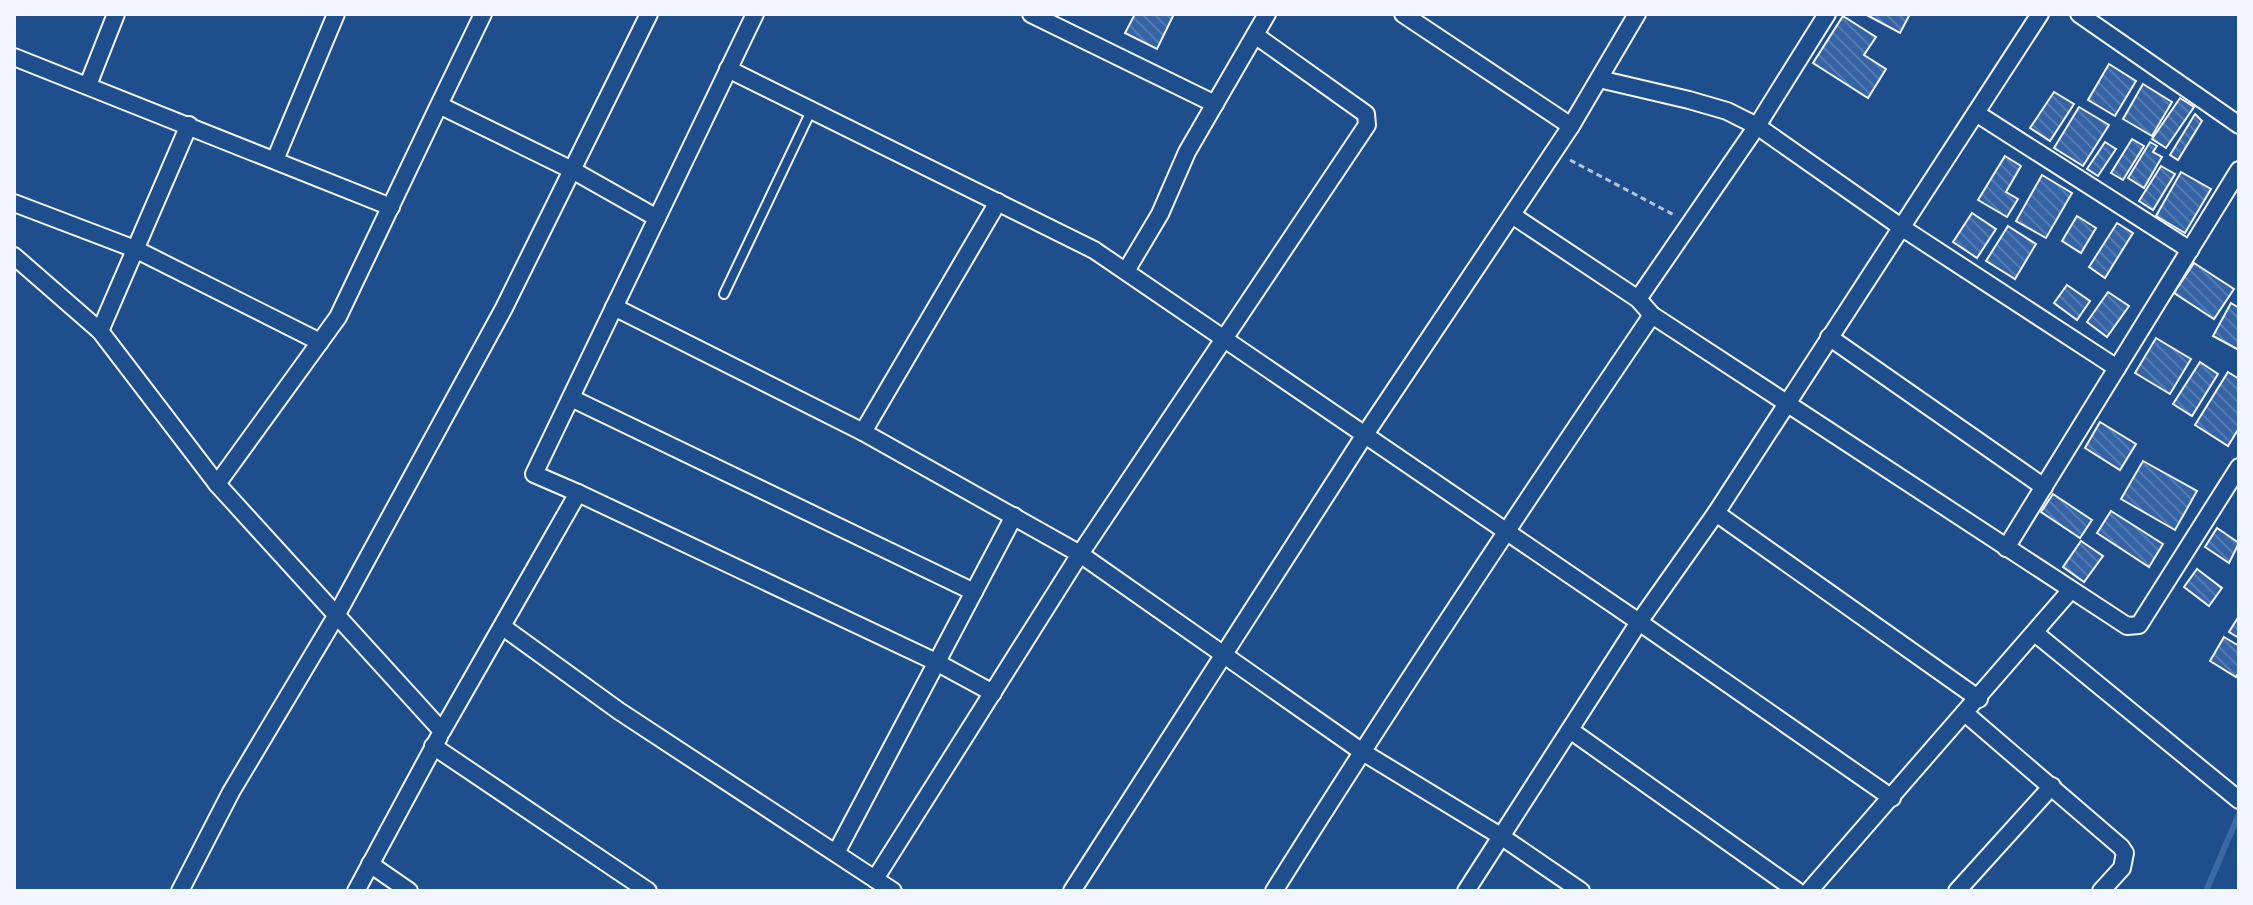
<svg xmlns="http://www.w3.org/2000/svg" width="2253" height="905" viewBox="0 0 2253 905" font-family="Jost,sans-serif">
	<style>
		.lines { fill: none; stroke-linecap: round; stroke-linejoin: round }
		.stream { stroke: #3b69a3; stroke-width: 6 }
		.building { fill: url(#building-back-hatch); stroke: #f2f6ff; stroke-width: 2 }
		.lane-casing { stroke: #f2f6ff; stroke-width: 12 }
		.street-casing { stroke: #f2f6ff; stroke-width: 20 }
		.path { stroke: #b3c4dc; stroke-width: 3; stroke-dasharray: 6 4; stroke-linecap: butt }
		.lane { stroke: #1f4e8c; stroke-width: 8 }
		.street { stroke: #1f4e8c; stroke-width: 16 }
	</style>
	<defs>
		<pattern id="building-back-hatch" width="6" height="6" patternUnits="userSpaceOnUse" patternTransform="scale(2)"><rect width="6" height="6" fill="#3563a3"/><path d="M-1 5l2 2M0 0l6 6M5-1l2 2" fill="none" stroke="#537ab1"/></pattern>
	</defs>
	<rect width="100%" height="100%" fill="#1f4e8c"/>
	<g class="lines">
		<polyline class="stream" points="2206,891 2239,814"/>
	</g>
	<g class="building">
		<polygon points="1135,14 1174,14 1157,49 1125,33"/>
		<polygon points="1865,14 1910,14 1900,33"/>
		<polygon points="1843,16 1876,37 1864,55 1886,69 1868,98 1813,63"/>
		<polygon points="2109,64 2136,81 2115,116 2088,100"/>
		<polygon points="2143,84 2172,102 2152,136 2123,119"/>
		<polygon points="2054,92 2074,104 2050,141 2030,128"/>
		<polygon points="2180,98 2194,107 2166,148 2152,139"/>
		<polygon points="2079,107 2109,125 2083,166 2054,148"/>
		<polygon points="2195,114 2202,121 2178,160 2170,155"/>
		<polygon points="2132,139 2144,146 2123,180 2111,173"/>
		<polygon points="2105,142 2116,149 2098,176 2087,169"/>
		<polygon points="2150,142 2157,146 2153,152 2162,157 2144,188 2128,178"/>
		<polygon points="2005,156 2021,166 2006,192 2018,199 2007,217 1978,200"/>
		<polygon points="2161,166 2175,174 2153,210 2139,201"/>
		<polygon points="2181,172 2211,189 2185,233 2156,216"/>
		<polygon points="2042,175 2072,193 2046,238 2016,221"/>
		<polygon points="1972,213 1996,229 1977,258 1953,242"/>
		<polygon points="2077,216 2096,228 2081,253 2062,241"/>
		<polygon points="2117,223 2133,233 2105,278 2089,267"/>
		<polygon points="2008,226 2036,244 2015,279 1986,261"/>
		<polygon points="2194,263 2234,289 2214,319 2174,293"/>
		<polygon points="2067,285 2090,301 2077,320 2054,303"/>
		<polygon points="2108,292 2129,306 2107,337 2087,322"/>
		<polygon points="2231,303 2239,308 2239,350 2213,336"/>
		<polygon points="2156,338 2191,359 2170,394 2135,373"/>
		<polygon points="2200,362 2218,374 2192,416 2173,404"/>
		<polygon points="2228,372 2239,379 2239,428 2228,446 2195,425"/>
		<polygon points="2100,422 2136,444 2120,470 2085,448"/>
		<polygon points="2143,461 2197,491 2175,530 2121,499"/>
		<polygon points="2053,494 2092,520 2080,538 2041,512"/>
		<polygon points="2111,511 2163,544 2149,567 2097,533"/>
		<polygon points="2217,528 2239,543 2229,563 2205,547"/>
		<polygon points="2081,541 2103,556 2084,582 2063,567"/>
		<polygon points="2197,569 2222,588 2209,606 2184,587"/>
		<polygon points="2239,616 2239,638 2229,632"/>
		<polygon points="2224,637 2239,646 2239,672 2236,677 2210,661"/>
	</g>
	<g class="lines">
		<defs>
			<polyline id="lane" points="724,294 811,111"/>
			<g id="street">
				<polyline points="1031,14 1215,104"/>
				<polyline points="1403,14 1571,126"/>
				<polyline points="2079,14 2239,125"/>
				<polyline points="14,57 391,207"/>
				<polyline points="728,69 1094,250 1639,622 1892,798"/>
				<polyline points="1599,79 1689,100 1727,111 1757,126 1901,227 2117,368"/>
				<polyline points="88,85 116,14"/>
				<polyline points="439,105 338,317 217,484 442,731 578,493 534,474 657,218 574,171 439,105 483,14"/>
				<polyline points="1976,113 2190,250"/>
				<polyline points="275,160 336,14"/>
				<polyline points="14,203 135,249 320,342"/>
				<polyline points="1512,215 1638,299 1652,315 2127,626 2139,625 2239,467"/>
				<polyline points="657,218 755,14"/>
				<polyline points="14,256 100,331 217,484"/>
				<polyline points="1126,271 1160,214 1187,152 1267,14"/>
				<polyline points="1638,299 1757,126 1827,14"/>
				<polyline points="614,307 863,432 1080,554 1361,751 1502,837 1581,891"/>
				<polyline points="100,331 189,125"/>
				<polyline points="1829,337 2044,487"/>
				<polyline points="571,398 974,592"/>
				<polyline points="863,432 998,202"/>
				<polyline points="578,493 936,662 993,693"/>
				<polyline points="1716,513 1979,699"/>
				<polyline points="2006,548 2239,170"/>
				<polyline points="503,627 619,711 893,891"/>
				<polyline points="2035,633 2239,800"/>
				<polyline points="1966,714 2121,847 2125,853 2122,868 2101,891"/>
				<polyline points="1570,730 1797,891"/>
				<polyline points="433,746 648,891"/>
				<polyline points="836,853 1014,516"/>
				<polyline points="370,864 409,891"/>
				<polyline points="875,879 1080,554 1367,125 1366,114 1255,35"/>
				<polyline points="180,891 231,792 336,616 504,308 649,14"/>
				<polyline points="356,891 439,737"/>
				<polyline points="1072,891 1364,436 1571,126 1637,14"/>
				<path d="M1274,891C1396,696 1523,505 1652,315"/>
				<polyline points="1466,891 1639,622 1716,513 2040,14"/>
				<polyline points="1809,891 2070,591"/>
				<polyline points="1957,891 2052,786"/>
			</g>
		</defs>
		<use href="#lane" class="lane-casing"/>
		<use href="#street" class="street-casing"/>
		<polyline class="path" points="1570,160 1676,216"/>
		<use href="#lane" class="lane"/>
		<use href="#street" class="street"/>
	</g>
	<rect width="2253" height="905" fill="none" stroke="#f2f6ff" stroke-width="32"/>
</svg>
